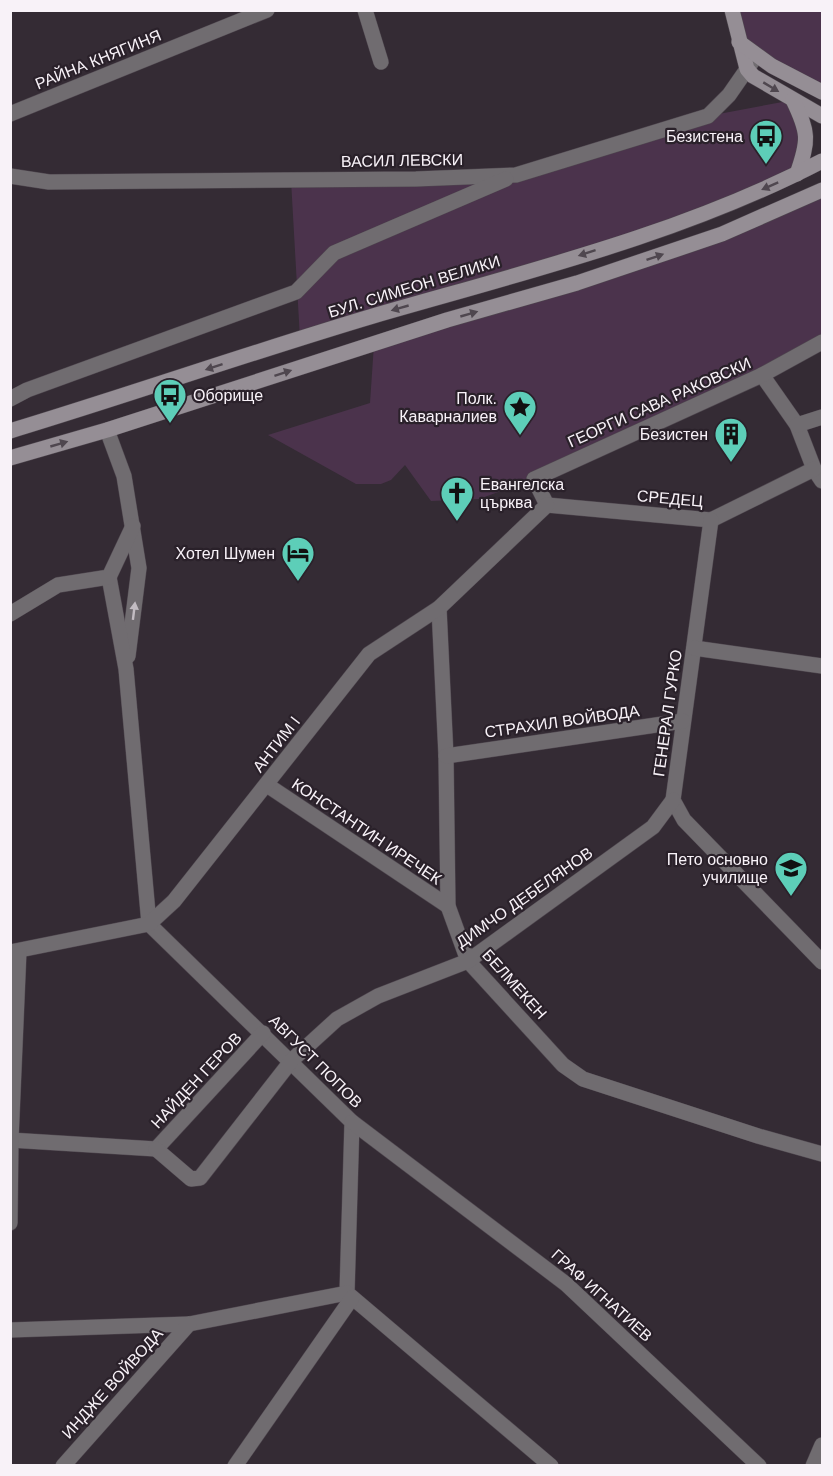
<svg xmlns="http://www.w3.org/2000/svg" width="833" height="1476" viewBox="0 0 833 1476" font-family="Helvetica,sans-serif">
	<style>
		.green { fill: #4b334c }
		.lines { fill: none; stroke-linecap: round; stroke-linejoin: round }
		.street-casing { stroke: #4f474f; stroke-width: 16 }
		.secondary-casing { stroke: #4f474f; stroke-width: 16 }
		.street { stroke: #706c70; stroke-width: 15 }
		.secondary { stroke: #958e95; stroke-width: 15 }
		.oneway { fill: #4f474f }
		.oneway2 { fill: #c2bcc2 }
		.labels { text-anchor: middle; stroke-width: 4.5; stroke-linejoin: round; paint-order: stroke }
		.street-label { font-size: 16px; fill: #f8f2f8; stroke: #2a212a }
		.poi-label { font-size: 16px; fill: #f8f2f8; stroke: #2a212a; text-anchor: end }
	</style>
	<rect width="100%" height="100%" fill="#342b34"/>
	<g class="green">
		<polygon points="732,11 822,11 822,92 739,42"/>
		<polygon points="793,100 803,120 797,174 705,214 300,339 291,180 516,175 708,116"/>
		<polygon points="822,190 822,342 534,479 479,499 431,501 405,465 391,480 381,484 356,484 268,435 370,403 374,344 577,283"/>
	</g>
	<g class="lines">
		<defs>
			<g id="street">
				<polyline points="365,10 381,62"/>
				<polyline points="10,114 267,10"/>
				<polyline points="10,176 49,182 416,179 516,175 708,116 729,95 754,59"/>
				<polyline points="762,375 797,425 814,469 822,481"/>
				<polyline points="10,399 27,390 296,292 334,253 506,179"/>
				<polyline points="797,425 822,417"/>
				<polyline points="107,430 124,476 139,568 128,656"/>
				<polyline points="547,505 534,479 762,375 822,342"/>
				<polyline points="547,505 711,520 814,469"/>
				<polyline points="711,520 673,800 684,820 822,962"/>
				<polyline points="109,577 126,669 149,924 352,1122 347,1293 551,1466"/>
				<polyline points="439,608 446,756 448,906 468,961 563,1065 583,1079 758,1136 822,1154"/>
				<polyline points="10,614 58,585 109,577 133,526"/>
				<polyline points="694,648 822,666"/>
				<polyline points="446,756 683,721"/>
				<polyline points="267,785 448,906"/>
				<polyline points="10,952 149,924 174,901 369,654 439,608 547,505"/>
				<polyline points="352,1122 566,1284 759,1466"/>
				<polyline points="10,1140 156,1149 263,1033"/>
				<polyline points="156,1149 191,1179 200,1178 292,1060 337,1019 378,996 468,961 653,827 673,800"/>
				<polyline points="10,1223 11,1140 19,951"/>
				<polyline points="10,1330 189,1324 347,1293"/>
				<polyline points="63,1466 189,1324"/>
				<polyline points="235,1466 352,1298"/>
				<polyline points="813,1466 822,1445"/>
			</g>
			<g id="secondary">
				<polyline points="732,10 747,69 753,76 822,116"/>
				<polyline points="739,42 772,66 822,92"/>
				<path d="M793,100C809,133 809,140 797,174"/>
				<path d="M10,431C132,394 252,352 373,316C525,272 682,234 822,161"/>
				<polyline points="10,458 107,430 447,320 577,283 722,234 822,190"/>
			</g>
		</defs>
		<use href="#street" class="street-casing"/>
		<use href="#secondary" class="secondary-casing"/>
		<use href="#street" class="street"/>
		<use href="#secondary" class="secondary"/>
	</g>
	<defs><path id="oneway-solid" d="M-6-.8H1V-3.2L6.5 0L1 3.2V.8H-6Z" transform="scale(1.5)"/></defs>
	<g class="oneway">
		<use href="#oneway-solid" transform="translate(771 87) rotate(31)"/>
		<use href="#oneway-solid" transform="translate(770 186) rotate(156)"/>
		<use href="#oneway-solid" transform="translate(587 253) rotate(162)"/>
		<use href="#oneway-solid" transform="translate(655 257) rotate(-19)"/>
		<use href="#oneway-solid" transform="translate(400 308) rotate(164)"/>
		<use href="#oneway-solid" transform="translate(469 314) rotate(-16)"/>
		<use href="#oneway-solid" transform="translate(214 367) rotate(162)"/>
		<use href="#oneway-solid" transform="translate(283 373) rotate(-18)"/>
		<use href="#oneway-solid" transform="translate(59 444) rotate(-16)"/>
	</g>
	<use class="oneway2" href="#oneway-solid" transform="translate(134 611) rotate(-83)"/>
	<defs>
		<symbol id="bus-pin" viewBox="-11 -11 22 30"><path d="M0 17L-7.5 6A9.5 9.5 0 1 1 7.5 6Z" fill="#5dceb8" stroke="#2a212a"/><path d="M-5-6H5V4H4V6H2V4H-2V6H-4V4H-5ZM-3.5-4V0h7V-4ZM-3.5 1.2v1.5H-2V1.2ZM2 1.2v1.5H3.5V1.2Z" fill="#111"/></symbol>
		<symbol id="sight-pin" viewBox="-11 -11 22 30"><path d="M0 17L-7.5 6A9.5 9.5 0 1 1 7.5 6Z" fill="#5dceb8" stroke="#2a212a"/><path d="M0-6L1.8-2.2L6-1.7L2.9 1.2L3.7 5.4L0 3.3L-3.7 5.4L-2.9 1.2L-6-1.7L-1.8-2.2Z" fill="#111"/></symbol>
		<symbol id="building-pin" viewBox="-11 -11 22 30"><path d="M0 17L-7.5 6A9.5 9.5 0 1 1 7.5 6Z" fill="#5dceb8" stroke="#2a212a"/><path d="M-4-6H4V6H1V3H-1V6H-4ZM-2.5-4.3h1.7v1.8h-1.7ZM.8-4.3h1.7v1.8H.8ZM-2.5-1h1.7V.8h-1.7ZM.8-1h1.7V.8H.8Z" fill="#111"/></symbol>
		<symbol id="church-pin" viewBox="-11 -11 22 30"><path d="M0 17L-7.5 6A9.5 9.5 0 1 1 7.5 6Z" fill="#5dceb8" stroke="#2a212a"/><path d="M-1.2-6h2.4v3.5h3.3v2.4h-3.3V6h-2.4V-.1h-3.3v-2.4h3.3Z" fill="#111"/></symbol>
		<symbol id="hotel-pin" viewBox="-11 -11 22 30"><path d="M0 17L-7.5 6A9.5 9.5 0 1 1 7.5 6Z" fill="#5dceb8" stroke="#2a212a"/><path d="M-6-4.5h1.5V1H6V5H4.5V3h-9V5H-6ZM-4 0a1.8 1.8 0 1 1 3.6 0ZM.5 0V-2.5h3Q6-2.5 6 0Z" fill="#111"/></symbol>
		<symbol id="school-pin" viewBox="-11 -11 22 30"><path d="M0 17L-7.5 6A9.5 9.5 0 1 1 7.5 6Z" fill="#5dceb8" stroke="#2a212a"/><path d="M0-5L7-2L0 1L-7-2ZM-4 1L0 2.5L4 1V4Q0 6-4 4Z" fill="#111"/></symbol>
	</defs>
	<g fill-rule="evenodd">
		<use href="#bus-pin" x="747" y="117" width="38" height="52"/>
		<use href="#bus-pin" x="151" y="376" width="38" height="52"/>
		<use href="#sight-pin" x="501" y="388" width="38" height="52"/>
		<use href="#building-pin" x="712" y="415" width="38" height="52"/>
		<use href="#church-pin" x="438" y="474" width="38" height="52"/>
		<use href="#hotel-pin" x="279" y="534" width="38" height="52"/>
		<use href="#school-pin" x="772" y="849" width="38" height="52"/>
	</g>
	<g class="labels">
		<g class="street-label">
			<text transform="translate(98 59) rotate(-22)" y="6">РАЙНА КНЯГИНЯ</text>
			<text transform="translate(402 160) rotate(-1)" y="6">ВАСИЛ ЛЕВСКИ</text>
			<text transform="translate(414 286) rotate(-17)" y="6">БУЛ. СИМЕОН ВЕЛИКИ</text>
			<text transform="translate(659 402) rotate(-24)" y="6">ГЕОРГИ САВА РАКОВСКИ</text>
			<text transform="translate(670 498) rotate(5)" y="6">СРЕДЕЦ</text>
			<text transform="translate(667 713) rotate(-82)" y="6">ГЕНЕРАЛ ГУРКО</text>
			<text transform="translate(562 721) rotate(-8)" y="6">СТРАХИЛ ВОЙВОДА</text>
			<text transform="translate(276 744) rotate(-52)" y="6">АНТИМ I</text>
			<text transform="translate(367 831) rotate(34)" y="6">КОНСТАНТИН ИРЕЧЕК</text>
			<text transform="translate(524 897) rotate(-35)" y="6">ДИМЧО ДЕБЕЛЯНОВ</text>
			<text transform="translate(515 984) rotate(48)" y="6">БЕЛМЕКЕН</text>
			<text transform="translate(316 1061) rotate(45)" y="6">АВГУСТ ПОПОВ</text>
			<text transform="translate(196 1080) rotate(-47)" y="6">НАЙДЕН ГЕРОВ</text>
			<text transform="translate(602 1295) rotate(42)" y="6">ГРАФ ИГНАТИЕВ</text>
			<text transform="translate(112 1383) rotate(-48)" y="6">ИНДЖЕ ВОЙВОДА</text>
		</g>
		<g class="poi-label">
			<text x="743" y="142">Безистена</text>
			<text x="193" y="401" text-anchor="start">Оборище</text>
			<text x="497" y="404">Полк.<tspan x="497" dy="18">Каварналиев</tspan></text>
			<text x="708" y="440">Безистен</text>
			<text x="480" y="490" text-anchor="start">Евангелска<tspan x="480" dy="18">църква</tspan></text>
			<text x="275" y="559">Хотел Шумен</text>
			<text x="768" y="865">Пето основно<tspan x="768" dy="18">училище</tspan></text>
		</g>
	</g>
	<rect width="833" height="1476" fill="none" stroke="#f8f2f8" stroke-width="24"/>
</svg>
